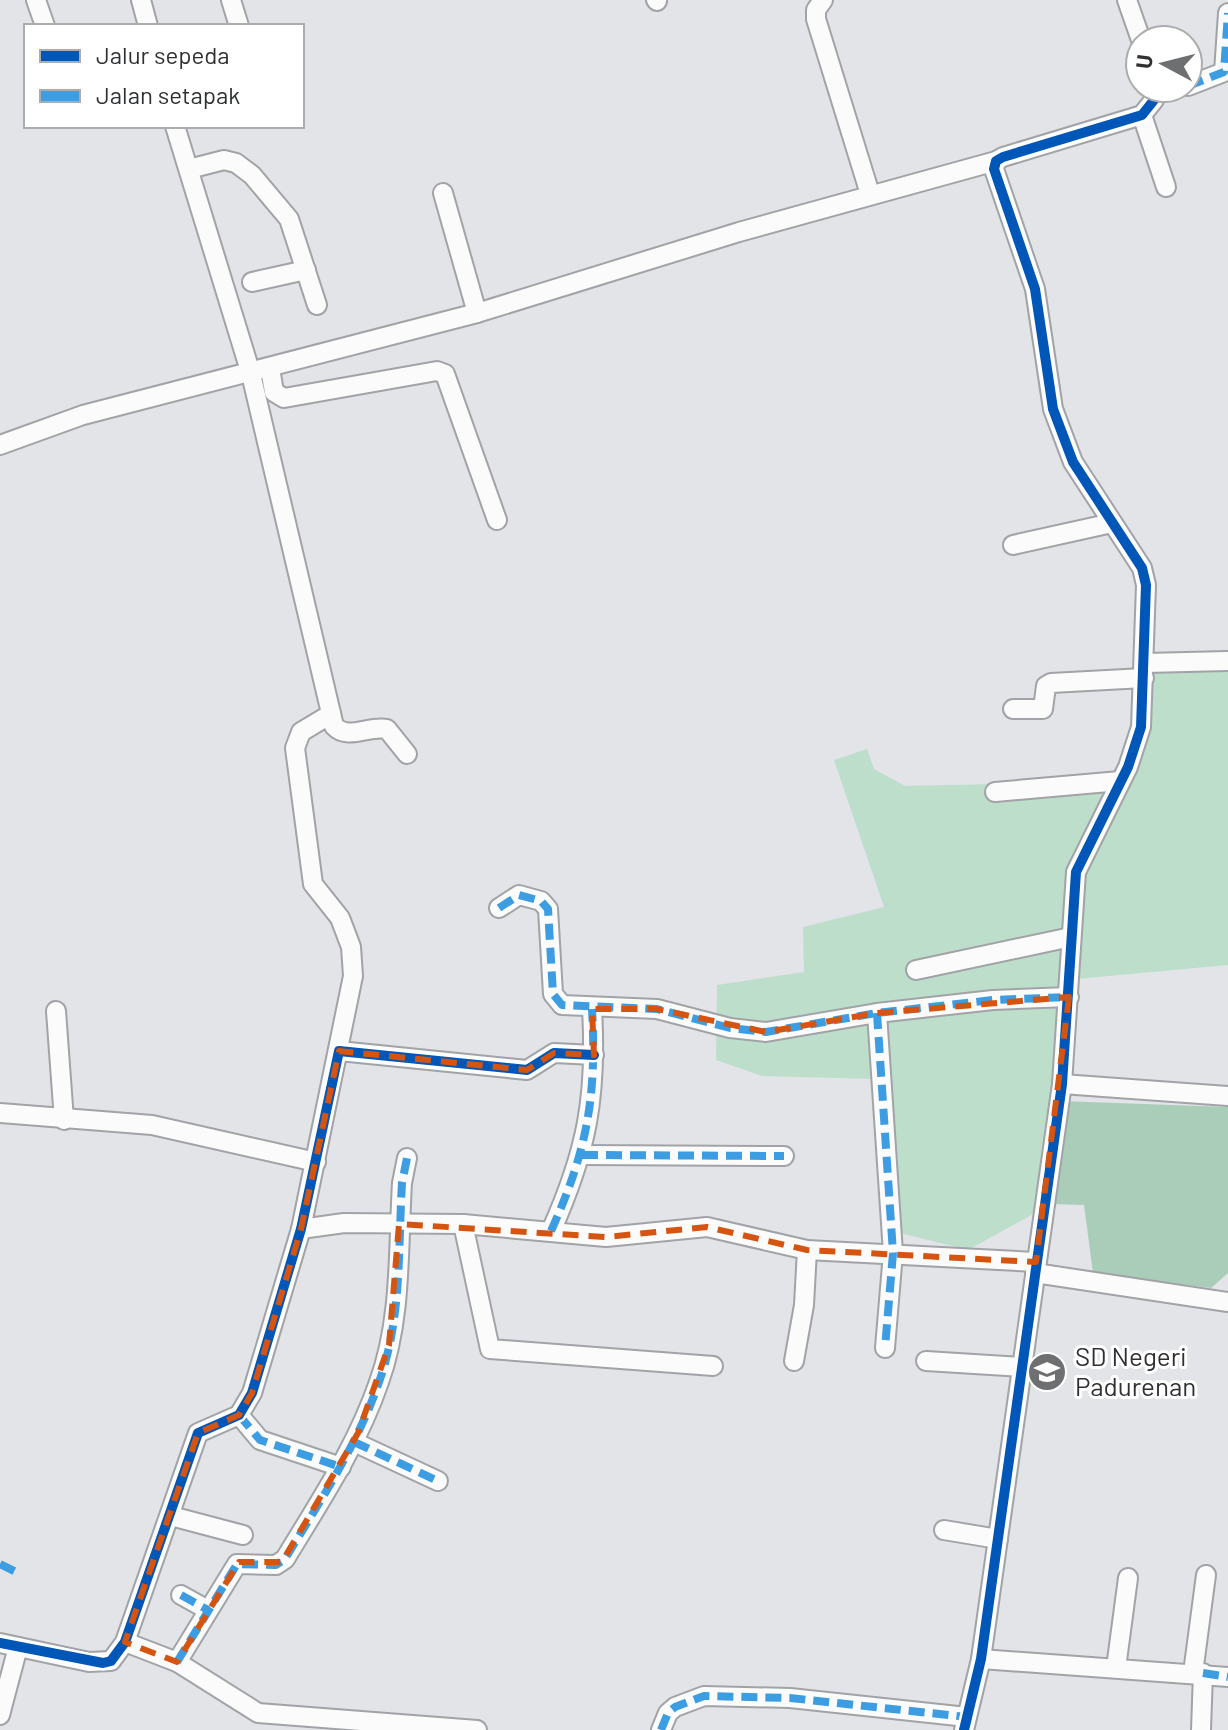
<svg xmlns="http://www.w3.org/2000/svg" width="1228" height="1730" viewBox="0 0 1228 1730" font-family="Barlow,sans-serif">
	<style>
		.green { fill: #bedecc }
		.forest { fill: #aacdb9 }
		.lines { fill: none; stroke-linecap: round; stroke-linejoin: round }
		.minor-casing { stroke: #a1a3a6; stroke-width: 22 }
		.minor { stroke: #fbfbfb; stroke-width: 18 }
		.quiet { stroke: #3d9de2; stroke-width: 8; stroke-dasharray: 16 8; stroke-linecap: butt }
		.cycleway-casing { stroke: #fff; stroke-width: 15 }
		.cycleway { stroke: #0057b8; stroke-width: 10 }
		.marked { fill: none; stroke: #d55510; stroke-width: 6; stroke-dasharray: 16 10; stroke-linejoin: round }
		.labels { text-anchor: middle; stroke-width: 6; stroke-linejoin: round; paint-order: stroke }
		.poi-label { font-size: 26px; fill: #2e3032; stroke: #fff; text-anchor: start }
	</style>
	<rect width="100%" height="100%" fill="#e2e4e7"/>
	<polygon class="green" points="1228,669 1228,965 1076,979 1051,1204 968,1250 896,1232 875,1079 762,1076 716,1060 717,985 804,972 803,927 884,907 834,760 867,749 874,769 905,786 1133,781 1153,671"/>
	<polygon class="forest" points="1060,1101 1228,1107 1228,1273 1211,1288 1093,1273 1084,1205 1051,1204"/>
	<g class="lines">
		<defs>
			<g id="minor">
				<polyline points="36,0 45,26"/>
				<polyline points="141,0 148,26"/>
				<polyline points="231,0 239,26"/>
				<polyline points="656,0 657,1"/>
				<polyline points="823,0 816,10 816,19 870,194"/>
				<polyline points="1127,0 1141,40"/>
				<polyline points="1188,86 1224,72 1228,13"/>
				<polyline points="1142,115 1166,187"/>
				<path d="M175,126L251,374L334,726C348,741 369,725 387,729L407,754"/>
				<polyline points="189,169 224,160 236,163 252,175 289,219 317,305"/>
				<polyline points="443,193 477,313"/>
				<polyline points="252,282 306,270"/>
				<polyline points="270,368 274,392 284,398 437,371 445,374 497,520"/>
				<polyline points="0,445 83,415 477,313 739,232 996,161"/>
				<polyline points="1013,545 1112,523"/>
				<polyline points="1145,663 1228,661"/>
				<polyline points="1013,709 1043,709 1046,686 1051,683 1144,678"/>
				<polyline points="995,792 1120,781"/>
				<polyline points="499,908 519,895 541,901 548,909 553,994 562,1005 657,1009 730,1028 766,1032 877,1013 993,1000 1069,997"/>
				<polyline points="916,970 1071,937"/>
				<polyline points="56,1011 64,1120"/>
				<polyline points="877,1013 893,1253 885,1348"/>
				<polyline points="339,1051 527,1070 554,1053 594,1055"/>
				<polyline points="1062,1084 1228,1096"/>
				<polyline points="0,1113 152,1125 316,1162"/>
				<polyline points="582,1155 784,1156"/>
				<polyline points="463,1224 490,1349 713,1366"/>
				<polyline points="301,1229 344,1223 463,1224 606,1237 707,1227 807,1250 1036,1262"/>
				<path d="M551,1231C587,1151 597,1097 592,1009"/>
				<polyline points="1035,1273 1228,1302"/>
				<polyline points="794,1361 804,1305 807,1250"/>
				<polyline points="926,1361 1023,1367"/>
				<polyline points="239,1415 260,1440 341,1467"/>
				<polyline points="354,1442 438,1481"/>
				<polyline points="171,1516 243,1535"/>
				<polyline points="944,1530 998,1539"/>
				<polyline points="181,1595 208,1610"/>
				<polyline points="125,1642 177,1662 258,1713 477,1730"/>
				<polyline points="0,1643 89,1662 111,1661 125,1642 198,1433 239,1415 252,1393 301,1229 353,976 351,947 340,918 313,884 295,748 301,732 331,714"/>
				<polyline points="981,1659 1228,1677"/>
				<path d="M177,1662L237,1564L276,1565L285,1559C320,1501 357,1446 379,1382C402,1319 398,1248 402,1183L407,1158"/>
				<polyline points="1116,1668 1128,1578"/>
				<polyline points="1193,1673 1206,1575"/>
				<polyline points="0,1715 18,1647"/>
				<polyline points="661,1730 668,1713 675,1707 704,1696 790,1698 967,1717"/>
				<polyline points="964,1730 981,1659 1062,1084 1076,872 1128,767 1141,727 1146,585 1142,568 1073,462 1053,409 1035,289 994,169 996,161 1003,157 1142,115 1154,100 1154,88"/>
				<polyline points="1201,1730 1203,1673"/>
			</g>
		</defs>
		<use href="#minor" class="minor-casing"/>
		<use href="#minor" class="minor"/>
		<g class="quiet">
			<polyline points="1188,86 1224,72 1228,13"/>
			<polyline points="1154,100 1183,88"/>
			<polyline points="499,908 519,895 541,901 548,909 553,994 562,1005 657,1009 730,1028 766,1032 877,1013 993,1000 1069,997"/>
			<polyline points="877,1013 893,1253 885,1348"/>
			<polyline points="582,1155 784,1156"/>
			<path d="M551,1231C587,1151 597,1097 592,1009"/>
			<polyline points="239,1415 260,1440 341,1467"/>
			<polyline points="354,1442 438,1481"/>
			<polyline points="0,1564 16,1572"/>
			<polyline points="181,1595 208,1610"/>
			<path d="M177,1662L237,1564L276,1565L285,1559C320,1501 357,1446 379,1382C402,1319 398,1248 402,1183L407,1158"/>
			<polyline points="1203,1673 1228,1677"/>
			<polyline points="661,1730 668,1713 675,1707 704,1696 790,1698 967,1717"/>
		</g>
		<defs>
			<g id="cycleway">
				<polyline points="0,1643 103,1663 111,1661 125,1642 198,1433 239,1415 252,1393 301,1229 339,1051 527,1070 554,1053 594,1055"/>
				<polyline points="964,1730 981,1659 1062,1084 1076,872 1128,767 1141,727 1146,585 1142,568 1073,462 1053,409 1035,289 994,169 996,161 1003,157 1142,115 1154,100 1154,88"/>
			</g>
		</defs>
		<use href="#cycleway" class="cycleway-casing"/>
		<use href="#cycleway" class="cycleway"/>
	</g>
	<path class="marked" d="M1069,997L1036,1262L807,1250L707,1227L606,1237L399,1224L389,1345L358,1433L282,1562H239L177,1662L125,1642L198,1433L239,1415L252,1393L301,1229L339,1051L527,1070L554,1053L594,1055L592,1009H657L766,1032L877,1013Z"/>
	<defs>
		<symbol id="school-disc" viewBox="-11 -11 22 22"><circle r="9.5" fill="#6d6f71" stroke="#fff"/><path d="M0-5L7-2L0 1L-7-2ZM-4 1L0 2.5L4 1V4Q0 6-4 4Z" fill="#fff"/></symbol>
	</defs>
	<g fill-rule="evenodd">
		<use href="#school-disc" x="1025" y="1350" width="44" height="44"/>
	</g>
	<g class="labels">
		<g class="poi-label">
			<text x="1075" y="1366">SD Negeri<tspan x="1075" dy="30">Padurenan</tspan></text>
		</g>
	</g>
	<rect x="24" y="24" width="280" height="104" fill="#ffffff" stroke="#abacad" stroke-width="2"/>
	<rect x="40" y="50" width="40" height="12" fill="#0057b8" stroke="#abacad" stroke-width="2"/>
	<text x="96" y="64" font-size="24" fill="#2e3032">Jalur sepeda</text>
	<rect x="40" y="90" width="40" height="12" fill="#3d9de2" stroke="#abacad" stroke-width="2"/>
	<text x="96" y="104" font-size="24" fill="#2e3032">Jalan setapak</text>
	<g transform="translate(1164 64) rotate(277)"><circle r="38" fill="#ffffff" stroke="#abacad" stroke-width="2"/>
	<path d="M0-6L14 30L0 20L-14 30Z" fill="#6d6f71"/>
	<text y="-12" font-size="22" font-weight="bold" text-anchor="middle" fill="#2e3032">U</text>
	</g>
</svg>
